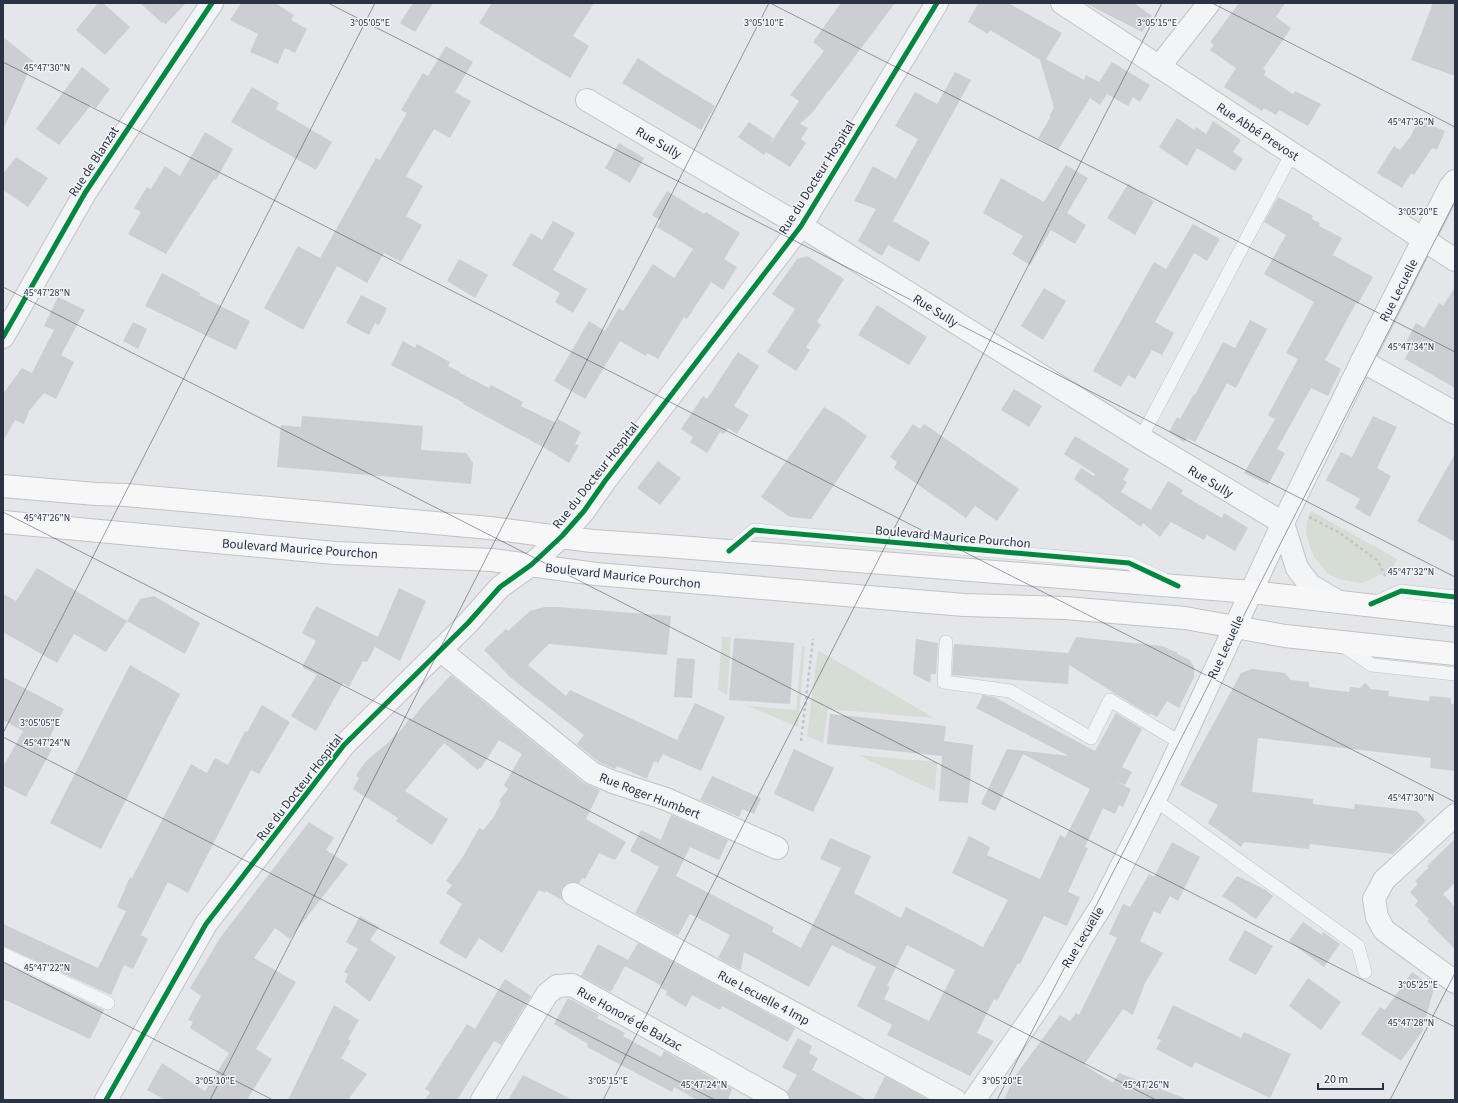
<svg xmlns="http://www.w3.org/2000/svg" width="1458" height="1103" viewBox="0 0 1458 1103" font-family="'Source Sans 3',sans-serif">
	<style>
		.green { fill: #d5ddd4 }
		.building { fill: #ccced2; fill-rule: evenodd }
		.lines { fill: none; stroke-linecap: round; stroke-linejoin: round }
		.service-casing { stroke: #c2c4c7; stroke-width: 14 }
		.minor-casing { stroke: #c2c4c7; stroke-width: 24 }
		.tertiary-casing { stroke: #c2c4c7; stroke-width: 24 }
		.primary-casing { stroke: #bfc3c7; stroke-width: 24 }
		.path { stroke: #c3c4c9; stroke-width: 2.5; stroke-dasharray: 3 3; stroke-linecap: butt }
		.service { stroke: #f3f4f6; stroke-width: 13 }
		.minor { stroke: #f3f4f6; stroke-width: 22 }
		.tertiary { stroke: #f3f4f6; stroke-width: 22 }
		.primary { stroke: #f7f7f7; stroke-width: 22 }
		.cycleway-casing { stroke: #f2f4f8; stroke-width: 8 }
		.cycleway { stroke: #00873e; stroke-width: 5 }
		.ticks { fill: none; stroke: #293344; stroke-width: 1; stroke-opacity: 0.45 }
		.labels { text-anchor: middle; stroke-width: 3; stroke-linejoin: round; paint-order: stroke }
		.street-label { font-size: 13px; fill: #293344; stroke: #f2f4f8 }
		.ticks-label { font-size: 10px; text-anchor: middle; fill: #293344; stroke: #f2f4f8; stroke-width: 3; stroke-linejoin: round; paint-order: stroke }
	</style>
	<rect width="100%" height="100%" fill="#e4e6e9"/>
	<g class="green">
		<polygon points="1311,511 1397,559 1392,570 1361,583 1342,580 1329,575 1314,557 1309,544 1306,532 1307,522"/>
		<polygon points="722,637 731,637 727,696 718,689"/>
		<polygon points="802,646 805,646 798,727 748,706 796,710"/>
		<polygon points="818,650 934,718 828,709 823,743 807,736"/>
		<polygon points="858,755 937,762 935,791"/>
	</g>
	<g class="building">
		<polygon points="98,3 103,3 130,27 105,55 76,30"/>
		<polygon points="140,3 186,3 166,24 163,22 162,23"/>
		<polygon points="241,3 275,3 294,15 291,20 307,29 295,53 285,48 278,64 250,52 258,34 230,20"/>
		<polygon points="413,3 433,3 415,32 400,23"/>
		<polygon points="492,3 594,3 573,36 589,46 570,78 479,23"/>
		<polygon points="841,3 895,3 829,91 828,91 813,112 800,124 808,128 801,139 806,143 790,167 766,152 764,155 738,137 749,122 773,138 768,147 799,101 790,95 824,51 813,42"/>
		<polygon points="978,3 1008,3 1062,33 1046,59 1084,80 1086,75 1099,82 1112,62 1150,85 1140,102 1133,97 1128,106 1107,94 1100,105 1090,98 1058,150 1038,138 1050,118 1050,115 1054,107 1040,60 990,30 988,34 968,22"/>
		<polygon points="1085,3 1134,3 1152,16 1142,32"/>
		<polygon points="1239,3 1285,3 1276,17 1291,28 1263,69 1266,71 1264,75 1293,94 1295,91 1321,104 1308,126 1279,110 1276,115 1264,108 1262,111 1224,87 1236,68 1210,50 1214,45 1210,42"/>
		<polygon points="1433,3 1455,3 1455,76 1411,60"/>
		<polygon points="3,37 33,61 3,130"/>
		<polygon points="446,46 473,62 455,92 471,101 450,138 434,129 406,176 423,186 406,216 422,225 401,262 384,253 367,283 337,266 303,330 264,308 298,246 320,258 376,158 380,160 407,113 401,110 423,73 428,76"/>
		<polygon points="638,58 662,74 715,106 701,130 622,83"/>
		<polygon points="82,67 110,89 96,108 91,105 59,145 36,129"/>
		<polygon points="955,72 971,80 893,221 930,242 919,262 888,245 882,256 858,241 876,209 854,201 873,166 896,179 918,139 895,126 915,92 937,104"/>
		<polygon points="252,87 279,103 276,109 332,142 316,170 231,122"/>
		<polygon points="1177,118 1194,130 1196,127 1206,134 1213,121 1241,140 1233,152 1243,159 1235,171 1197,148 1187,166 1159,147"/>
		<polygon points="1418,120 1445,131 1437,150 1432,148 1414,175 1411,173 1402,188 1377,173 1394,146 1400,150 1411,136"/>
		<polygon points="205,132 233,149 216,180 214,179 166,254 128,234 141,212 134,208 147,187 151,189 165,166 180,176"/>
		<polygon points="619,143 644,158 630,183 605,168"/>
		<polygon points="16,157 48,178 28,207 3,190 3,174"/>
		<polygon points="1066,165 1088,178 1067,213 1086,225 1075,244 1051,230 1030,265 1012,254 1023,236 983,213 1001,178 1044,202"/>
		<polygon points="1128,184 1154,201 1135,235 1107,218"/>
		<polygon points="667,191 704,214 706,212 740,233 724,259 737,267 723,290 711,282 687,319 684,317 658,359 647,353 646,356 620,341 585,399 554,381 589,321 605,331 619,308 623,311 653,264 674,278 693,249 657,227 661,221 652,215"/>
		<polygon points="1278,197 1313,216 1312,219 1320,223 1319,226 1342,238 1333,255 1373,277 1358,304 1356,303 1325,360 1341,369 1328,396 1311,388 1277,449 1285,453 1268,485 1244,473 1275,419 1268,415 1298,359 1286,353 1314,302 1264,274 1286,235 1264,222"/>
		<polygon points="553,221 575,233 553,270 587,289 573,313 555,302 560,293 512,265 531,233 542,240"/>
		<polygon points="1193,224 1220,239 1207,261 1194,253 1155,322 1174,333 1162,355 1152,350 1135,379 1128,375 1121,387 1093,371 1154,262 1166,269"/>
		<polygon points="807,256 844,279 817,322 821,325 806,347 810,350 796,371 767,352 795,309 772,294 797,259"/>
		<polygon points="459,259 488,275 475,298 447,281"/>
		<polygon points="162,273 200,293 199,295 250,321 236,350 145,306"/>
		<polygon points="1455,287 1455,388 1405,359 1412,346 1406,342 1416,323 1424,328 1439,303 1443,306"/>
		<polygon points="1044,288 1066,301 1043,340 1021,326"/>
		<polygon points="361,295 387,308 379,325 375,323 369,335 346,323"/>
		<polygon points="58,297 85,310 61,355 74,362 56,399 44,393 29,411 24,424 15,420 3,441 3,394 22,368 32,373 54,330 44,326"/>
		<polygon points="877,305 927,337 909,365 858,335"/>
		<polygon points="1250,320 1267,329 1236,388 1227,383 1195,442 1187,438 1184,442 1169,432 1177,417 1180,419 1194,394 1195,395 1223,342 1235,348"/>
		<polygon points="133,322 147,329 138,349 123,341"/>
		<polygon points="403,341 415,348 417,344 450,362 448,366 460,372 460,373 489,388 491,385 523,402 521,406 556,423 558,419 581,432 575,444 579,445 569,463 543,447 463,404 464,403 391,365"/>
		<polygon points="738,352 759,366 734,406 749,415 737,434 728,428 724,434 720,432 707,453 690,442 693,437 681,429 703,396 707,399"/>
		<polygon points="1014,389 1042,406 1029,427 1001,410"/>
		<polygon points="824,407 839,416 867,436 811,519 790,517 761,497"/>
		<polygon points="302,416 423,426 421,450 466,453 473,463 471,484 277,467 281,425 301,427"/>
		<polygon points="1373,416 1397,427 1377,468 1391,476 1370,517 1355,508 1360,499 1326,480 1341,452 1352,457"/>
		<polygon points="913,424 920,429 924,424 1019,489 997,521 975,506 966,518 894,468 897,462 890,457"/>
		<polygon points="1075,436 1129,469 1123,480 1127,482 1121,492 1151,510 1168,481 1183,490 1181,494 1222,518 1224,513 1248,528 1235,551 1207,535 1204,540 1171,522 1160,537 1143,523 1141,527 1074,479 1081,468 1094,476 1095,474 1064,454"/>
		<polygon points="1455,454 1455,542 1417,521"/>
		<polygon points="658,461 681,478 660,505 637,488"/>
		<polygon points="37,568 127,621 106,652 74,634 57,663 3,632 3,594 16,601"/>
		<polygon points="399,588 426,601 400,661 375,647 367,662 363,661 349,687 343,683 316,731 291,716 317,675 302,667 316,641 302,633 316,606 378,637"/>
		<polygon points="154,596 200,623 185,654 127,621 140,599"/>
		<polygon points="545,607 558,607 671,616 667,655 549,644 528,665 566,696 570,690 677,740 695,703 725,717 701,771 663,754 658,763 654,761 647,779 617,766 615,769 599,762 577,744 584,735 511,678 484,650 506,629 508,631 530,611"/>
		<polygon points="1076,637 1162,646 1178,653 1177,654 1190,660 1194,667 1194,677 1179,708 1167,701 1157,717 1150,713 1150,715 1069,665 1068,684 952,675 954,644 1068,653"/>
		<polygon points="734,638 794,643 790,704 729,700"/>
		<polygon points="916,639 938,643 936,674 931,674 930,683 913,674"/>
		<polygon points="677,658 695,659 692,698 674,697"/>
		<polygon points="130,665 180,694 101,849 50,823"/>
		<polygon points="1252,669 1285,673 1291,680 1309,682 1309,687 1349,692 1350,687 1360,688 1365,683 1371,689 1389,691 1388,696 1429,701 1430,696 1451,698 1451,704 1455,704 1455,771 1430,768 1431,758 1258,738 1252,792 1313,799 1313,804 1354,809 1355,804 1417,811 1426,821 1393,854 1310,844 1309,849 1244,842 1241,847 1208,823 1218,805 1180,785 1241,673"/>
		<polygon points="451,675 584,783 600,790 586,819 626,842 615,860 599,853 585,879 582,878 579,883 573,882 567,883 562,888 561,894 562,900 546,891 545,893 539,890 502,953 479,938 466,959 439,943 462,904 446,893 452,885 446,881 464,855 479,828 483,830 493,818 501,803 499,801 508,789 504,785 522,754 499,740 481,768 480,767 478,770 444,743 405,791 448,819 432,845 396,821 398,818 353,789 359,778 356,775 366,761 390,741 397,732 398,734 410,718 412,719 424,704"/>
		<polygon points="3,677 64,709 45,746 52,749 26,797 3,785 3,767 23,731 3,720"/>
		<path d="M983,695L994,697L1095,751L1116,713L1142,729L1122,767L1132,772L1125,785L1115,781L1131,789L1123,807L1119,805L1115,814L1103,808L1085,847L1088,848L1068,892L1080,897L1067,926L1044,916L1020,964L1018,963L997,1001L994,999L977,1033L994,1041L970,1076L887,1035L892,1025L857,1006L876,967L832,945L809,987L744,952L741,970L718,958L730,935L690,914L678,936L635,913L659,867L630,851L641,830L661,840L671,815L728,840L719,860L690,847L676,876L774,927L772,932L801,948L841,868L820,859L830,838L871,856L854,893L901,918L906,907L983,947L1008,900L952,873L969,836L990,847L987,855L1040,879L1060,835L1065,838L1090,789L1023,754L995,811L981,804L1007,749L1069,756L976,708ZM907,945L955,970L929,1021L884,999L890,987L887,986Z"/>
		<polygon points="262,705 290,722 259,774 251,770 188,893 168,882 141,935 148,939 133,969 124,965 111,995 3,946 3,924 98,968 126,911 117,907 130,877 132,878 191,764 207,773 215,758 228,765 245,731 247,732"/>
		<polygon points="830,714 946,726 944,741 973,745 968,803 939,801 942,756 827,744"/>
		<polygon points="794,749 834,768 813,812 774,794"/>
		<polygon points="712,776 761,798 754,814 742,809 739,817 700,800"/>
		<polygon points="309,822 334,838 326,850 348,864 290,939 275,928 254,958 296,982 256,1049 272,1059 247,1100 165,1100 147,1090 162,1063 205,1091 229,1053 190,1028 193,1022 188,1020 201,996 190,988 220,938"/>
		<polygon points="1455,839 1455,883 1443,894 1455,907 1455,949 1427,921 1429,919 1415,905 1418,901 1410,892 1418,884 1415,881 1429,867 1427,866"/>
		<polygon points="1172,842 1200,857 1178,901 1170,896 1160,914 1154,911 1140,941 1163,953 1145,983 1133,1015 1123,1009 1084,1065 1113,1083 1119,1073 1184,1098 1184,1100 1004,1100 1015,1076 1060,1015 1070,1021 1076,1013 1079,1015 1117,938 1109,934 1123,904 1130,907 1149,874 1154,877"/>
		<polygon points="1237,876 1266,890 1273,896 1256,919 1222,896"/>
		<polygon points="360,916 379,927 370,940 396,957 370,1002 345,982 348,974 344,972 358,949 346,942"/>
		<polygon points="1303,922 1322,935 1323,932 1340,944 1324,967 1289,941"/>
		<polygon points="1245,930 1273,946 1256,975 1228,960"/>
		<polygon points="638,943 795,1028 788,1042 722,1006 720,1010 692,995 686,1007 666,995 667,991 661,988 662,986 625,966 611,992 581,976 598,944 628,960"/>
		<polygon points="3,963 104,1010 90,1039 3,999"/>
		<polygon points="1412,972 1434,988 1422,1032 1401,1061 1361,1034 1380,1007 1385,1010"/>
		<polygon points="1308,978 1341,1002 1321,1030 1289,1006"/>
		<polygon points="505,979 531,996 501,1045 494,1041 457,1100 425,1100 430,1092 425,1089 467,1024 475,1029"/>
		<polygon points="568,998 599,1015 597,1018 625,1033 623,1036 661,1057 664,1051 732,1089 728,1100 697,1100 674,1087 672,1092 587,1047 588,1044 554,1024"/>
		<polygon points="334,1005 359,1020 348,1039 351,1041 341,1058 367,1074 348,1100 288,1100"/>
		<polygon points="1173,1005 1241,1038 1244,1032 1291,1054 1270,1098 1195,1062 1192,1068 1156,1049 1161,1040 1157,1039"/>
		<polygon points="798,1038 812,1046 809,1053 818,1058 812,1070 867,1100 790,1100 787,1092 797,1075 782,1067"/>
		<polygon points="523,1075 573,1100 508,1100"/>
		<polygon points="885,1076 929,1100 873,1100"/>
	</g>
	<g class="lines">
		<defs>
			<g id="service">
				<polyline points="1141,438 1292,153"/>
				<polyline points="729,551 754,530 1129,563 1165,580"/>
				<polyline points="1372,604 1401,591 1455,597"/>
				<polyline points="946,642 944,682 1010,691 1091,738 1110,700 1181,743"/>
				<polyline points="1342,645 1372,665 1455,674"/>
				<polyline points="1155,800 1358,946 1365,972"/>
				<polyline points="3,954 108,1003"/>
			</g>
			<g id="minor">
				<polyline points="1159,67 1209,3"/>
				<polyline points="587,100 806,229 1141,438 1283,523 1297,568 1310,585 1337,601"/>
				<polyline points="1362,361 1455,413"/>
				<polyline points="440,650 592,773 613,782 666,799 777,848"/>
				<polyline points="1455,815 1384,880 1374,899 1377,917 1384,930 1455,982"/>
				<polyline points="573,894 955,1100"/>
				<polyline points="106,1100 206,924 344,745 468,623 500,587 531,565 562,536 584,511 605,481 801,226 937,3"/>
				<polyline points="482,1100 547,994 557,986 572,985 778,1100"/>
				<polyline points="974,1100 1052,988 1081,938 1102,905 1155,800 1283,523 1362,361 1450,187 1455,181"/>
			</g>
			<g id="tertiary">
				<polyline points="1062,3 1455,260"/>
				<polyline points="3,337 85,193 212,3"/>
			</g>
			<g id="primary">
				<polyline points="3,486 96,494 126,495 490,528 592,541 666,546 1251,592 1455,615"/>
				<polyline points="3,522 335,553 492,560 596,574 964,605 1065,608 1185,618 1285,636 1455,654"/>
			</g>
		</defs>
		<use href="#service" class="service-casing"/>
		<use href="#minor" class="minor-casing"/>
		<use href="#tertiary" class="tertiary-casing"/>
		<use href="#primary" class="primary-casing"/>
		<g class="path">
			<polyline points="1309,517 1340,533 1378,561 1386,578"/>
			<polyline points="801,741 813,639"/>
		</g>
		<use href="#service" class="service"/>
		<use href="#minor" class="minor"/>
		<use href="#tertiary" class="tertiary"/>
		<use href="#primary" class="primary"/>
		<defs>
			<g id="cycleway">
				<polyline points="3,337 85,193 212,3"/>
				<polyline points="729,551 754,530 1129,563 1178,586"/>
				<polyline points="1371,604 1401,591 1455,597"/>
				<polyline points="106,1100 206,924 344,745 468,623 500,587 531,565 562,536 584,511 605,481 801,226 937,3"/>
			</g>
		</defs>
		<use href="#cycleway" class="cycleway-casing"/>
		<use href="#cycleway" class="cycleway"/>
	</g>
	<path class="ticks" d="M328,3L1455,577M770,3L1455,352M1212,3L1455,127M3,62L1455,802M3,287L1455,1027M3,512L1156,1100M3,733L375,3M3,737L715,1100M3,962L273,1100M210,1100L769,3M603,1100L1162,3M997,1100L1455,201M1390,1100L1455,973"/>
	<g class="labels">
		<g class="street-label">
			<text transform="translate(1258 131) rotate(33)" y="5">Rue Abbé Prevost</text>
			<text transform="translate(659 142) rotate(30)" y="5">Rue Sully</text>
			<text transform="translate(93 161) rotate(-57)" y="5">Rue de Blanzat</text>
			<text transform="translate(816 177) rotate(-58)" y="5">Rue du Docteur Hospital</text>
			<text transform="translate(1398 290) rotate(-63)" y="5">Rue Lecuelle</text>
			<text transform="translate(936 310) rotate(32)" y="5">Rue Sully</text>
			<text transform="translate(595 475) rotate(-52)" y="5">Rue du Docteur Hospital</text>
			<text transform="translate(1211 481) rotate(31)" y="5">Rue Sully</text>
			<text transform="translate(953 536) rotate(5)" y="5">Boulevard Maurice Pourchon</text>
			<text transform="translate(300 548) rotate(4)" y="5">Boulevard Maurice Pourchon</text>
			<text transform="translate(623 575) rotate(6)" y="5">Boulevard Maurice Pourchon</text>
			<text transform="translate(1225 647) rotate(-65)" y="5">Rue Lecuelle</text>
			<text transform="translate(299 787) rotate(-52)" y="5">Rue du Docteur Hospital</text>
			<text transform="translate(650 795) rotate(21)" y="5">Rue Roger Humbert</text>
			<text transform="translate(1082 937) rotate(-59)" y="5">Rue Lecuelle</text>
			<text transform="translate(764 997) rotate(28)" y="5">Rue Lecuelle 4 Imp</text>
			<text transform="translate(630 1018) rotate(29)" y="5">Rue Honoré de Balzac</text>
		</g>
	</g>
	<g class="ticks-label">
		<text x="370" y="26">3°05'05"E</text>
		<text x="764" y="26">3°05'10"E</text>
		<text x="1157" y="26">3°05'15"E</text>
		<text x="47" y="71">45°47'30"N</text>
		<text x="1411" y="125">45°47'36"N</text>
		<text x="1418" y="215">3°05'20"E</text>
		<text x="47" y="296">45°47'28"N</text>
		<text x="1411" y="350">45°47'34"N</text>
		<text x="47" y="521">45°47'26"N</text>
		<text x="1411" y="575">45°47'32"N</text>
		<text x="40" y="726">3°05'05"E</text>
		<text x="47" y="746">45°47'24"N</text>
		<text x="1411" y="801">45°47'30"N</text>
		<text x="47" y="971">45°47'22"N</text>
		<text x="1418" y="988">3°05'25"E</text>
		<text x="1411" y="1026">45°47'28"N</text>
		<text x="215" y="1084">3°05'10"E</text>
		<text x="608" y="1084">3°05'15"E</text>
		<text x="1002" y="1084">3°05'20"E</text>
		<text x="704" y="1088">45°47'24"N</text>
		<text x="1146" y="1088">45°47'26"N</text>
	</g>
	<rect width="1458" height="1103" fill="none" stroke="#293344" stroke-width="8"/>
	<path d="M1318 1083v6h65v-6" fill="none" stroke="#293344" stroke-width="2"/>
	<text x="1324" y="1083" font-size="12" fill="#293344" stroke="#f2f4f8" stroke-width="3" paint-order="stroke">20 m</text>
</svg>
